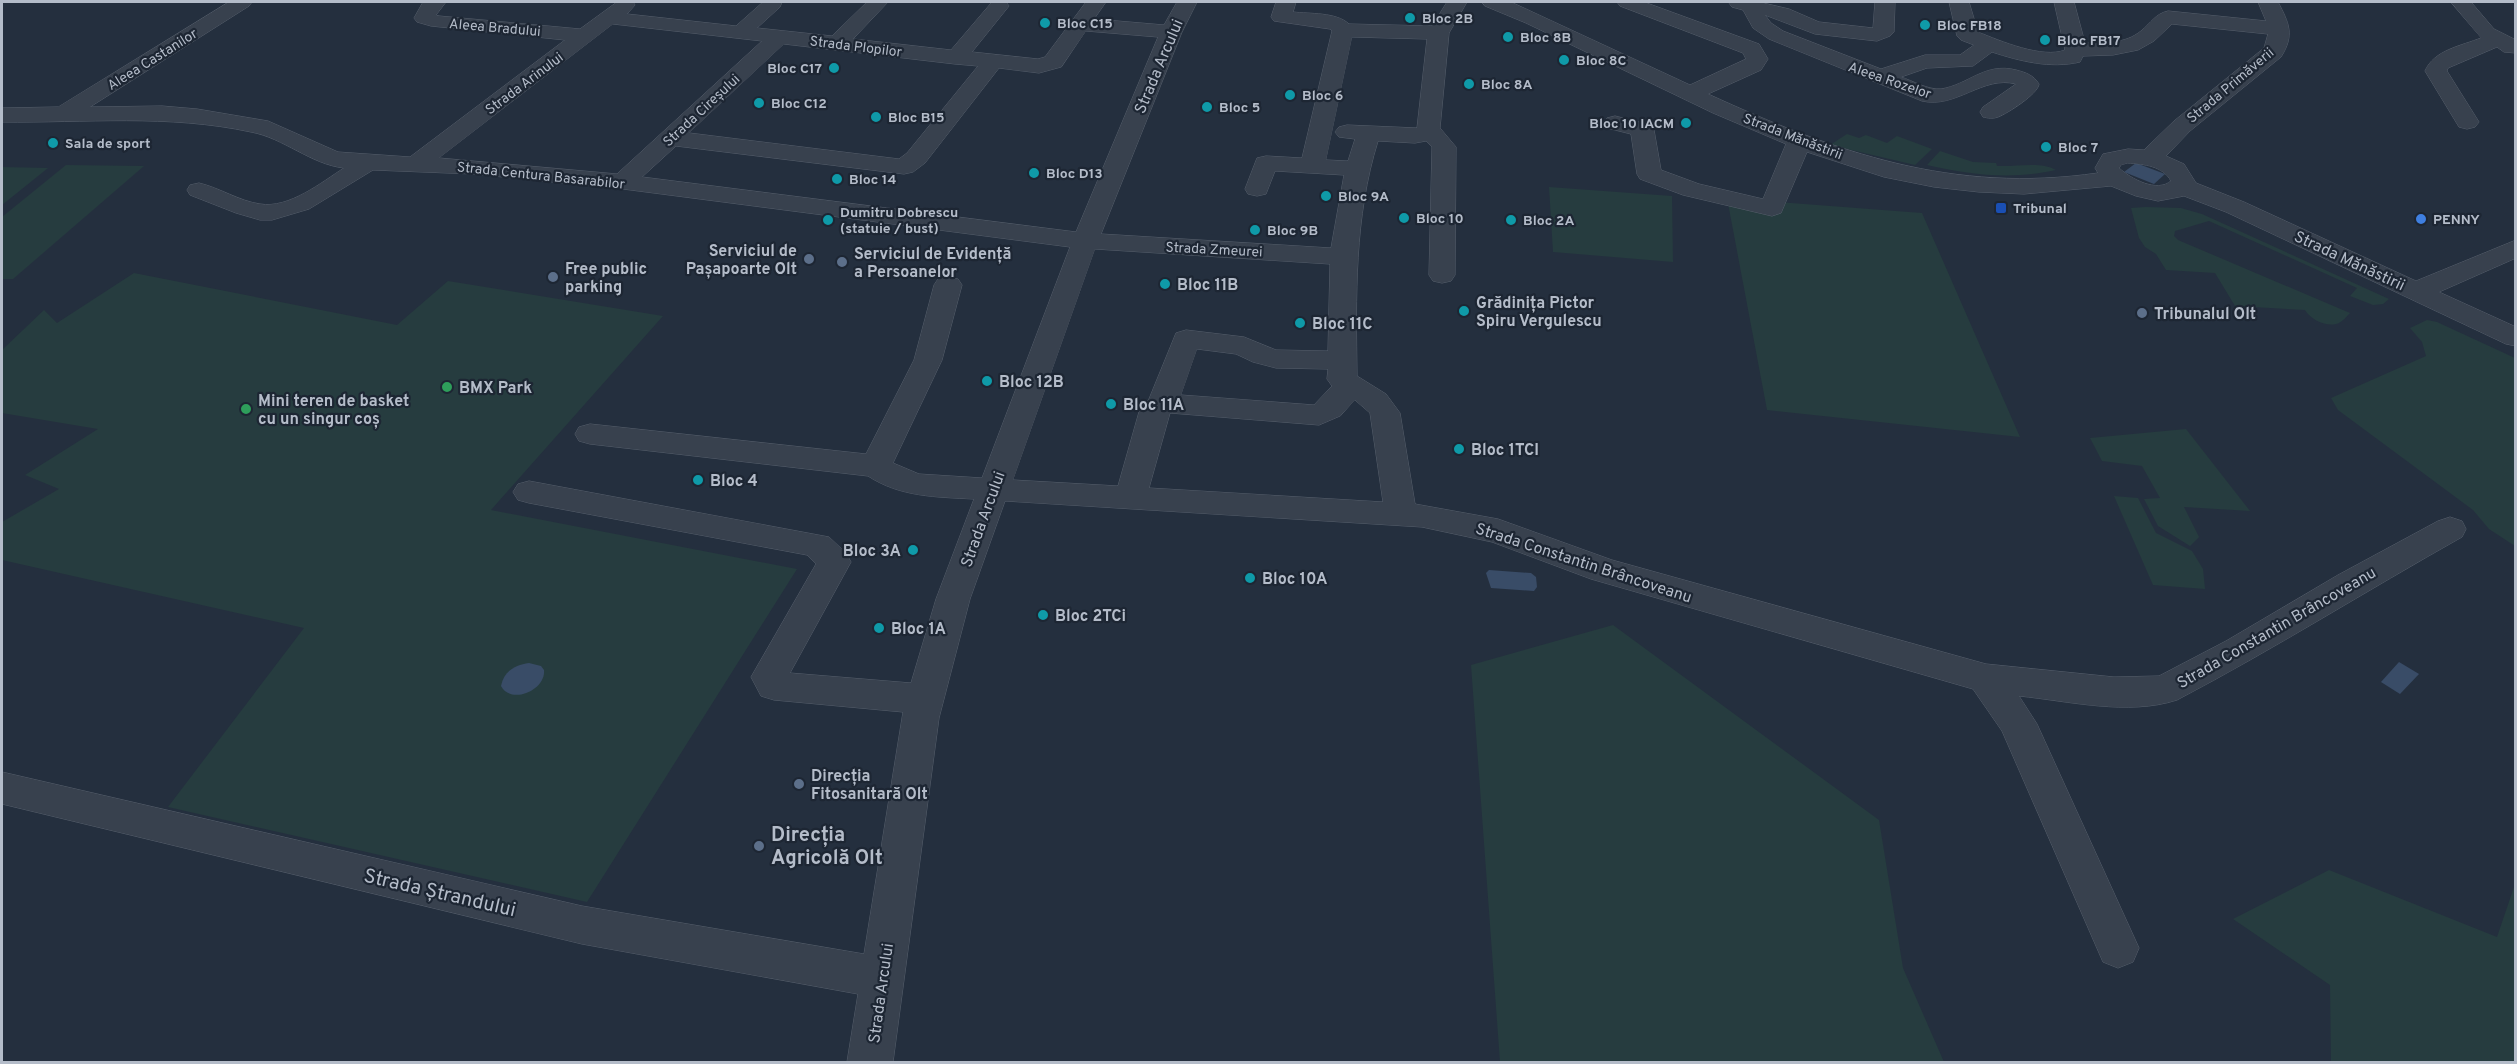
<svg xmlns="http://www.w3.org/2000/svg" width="2517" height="1064" viewBox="0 0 2517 1064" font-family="Overpass,sans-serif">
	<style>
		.green { fill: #263c3f }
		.water { fill: #394c67 }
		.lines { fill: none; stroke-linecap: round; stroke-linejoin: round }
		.minor-casing { stroke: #565f6c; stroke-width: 1 }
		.minor { fill: #38414e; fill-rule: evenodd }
		.culture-dot { fill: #0f9aa8; stroke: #1d2633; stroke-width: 2 }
		.transit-dot { fill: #1a4fb4; stroke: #1d2633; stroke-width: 2 }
		.shop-dot { fill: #3f7fe0; stroke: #1d2633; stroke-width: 2 }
		.service-dot { fill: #5c6f8a; stroke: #1d2633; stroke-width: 2 }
		.leisure-dot { fill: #2e9e5b; stroke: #1d2633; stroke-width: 2 }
		.labels { text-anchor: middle; stroke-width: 4.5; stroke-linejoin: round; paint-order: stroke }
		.far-poi-label { font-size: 14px; font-weight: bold; fill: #b4bcc9; stroke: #1d2633; text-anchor: start }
		.far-street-label { font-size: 14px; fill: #b4bcc9; stroke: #1d2633 }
		.street-label { font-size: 16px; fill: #b4bcc9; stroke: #1d2633 }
		.poi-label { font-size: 16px; font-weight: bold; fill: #b4bcc9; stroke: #1d2633; text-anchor: start }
		.near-poi-label { font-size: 20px; font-weight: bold; fill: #b4bcc9; stroke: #1d2633; text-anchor: start }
		.near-street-label { font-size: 20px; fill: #b4bcc9; stroke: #1d2633 }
	</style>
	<rect width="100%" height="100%" fill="#242f3e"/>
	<g class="green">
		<polygon points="1847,134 1859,138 1866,135 1887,143 1897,136 1932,149 1915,165 1830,145"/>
		<path d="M1940,151L1973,162L1996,163L1997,166C2017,167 2040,161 2056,170C2011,180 1971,175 1927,165Z"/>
		<polygon points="66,165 144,166 13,279 2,279 2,217"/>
		<polygon points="2,167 48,168 2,205"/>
		<polygon points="1549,187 1672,196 1673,262 1553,252"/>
		<polygon points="1727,198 1922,213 2020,437 1767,410"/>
		<path d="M2146,207L2181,208L2202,214L2389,299L2383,304L2373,305L2350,296L2357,288L2209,221L2175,231L2174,236L2178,240L2350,313C2347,316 2343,321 2339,323C2327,328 2311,320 2305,310L2235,306L2215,273L2166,270L2156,254L2145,247L2139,238L2131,208Z"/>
		<polygon points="134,273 397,325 448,281 663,316 491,510 797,569 587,902 168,807 304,628 2,560 2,522 59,489 25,475 98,429 2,413 2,350 44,310 57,323"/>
		<polygon points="2427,320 2437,322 2515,358 2515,546 2489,529 2473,510 2338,410 2331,398 2426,356 2422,342 2410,328"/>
		<polygon points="2186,429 2250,511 2184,507 2199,537 2190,546 2158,526 2144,499 2160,498 2142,466 2102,461 2090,438"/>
		<polygon points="2114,496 2138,498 2156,533 2192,551 2203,569 2205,589 2153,585"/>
		<polygon points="1613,625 1879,820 1903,968 1944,1062 1500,1062 1471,665"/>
		<polygon points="2329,870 2497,937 2515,884 2515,1062 2331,1062 2330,985 2233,919"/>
	</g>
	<g class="water">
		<polygon points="2136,163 2165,174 2154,184 2124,172"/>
		<polygon points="1489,570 1531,573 1536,577 1537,587 1534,591 1491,588 1486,573"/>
		<polygon points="2399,662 2419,674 2400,694 2381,682"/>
		<path d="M529,663L541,666L544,670C546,690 511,705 501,686C504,671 515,665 529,663Z"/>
	</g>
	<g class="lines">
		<defs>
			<g id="minor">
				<path d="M229,2H252L249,6L90,107L162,106L197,109L268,121L338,152L410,157L565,40L431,26L417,22L414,18L423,2H446L436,15L439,16L580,29L617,2H633L635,5L627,14L736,26L763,2H782L780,7L757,28L832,36L867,2H888L853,39L951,50L992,2H1006L1009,6L972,52L1038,59L1045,57L1086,2H1106L1094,19L1164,25L1177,2H1197L1182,32L1101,234L1331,248L1344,175L1275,171L1266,194L1257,196L1248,194L1245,189L1257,158L1266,156L1302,158L1332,31L1330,29L1274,21L1271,17L1276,2H1296L1293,12C1310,14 1336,12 1349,24L1432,26L1447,2H1467L1449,33L1440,128L1456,147L1455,275L1451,281L1442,283L1433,281L1429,275L1432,147L1426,141L1415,143L1378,141C1354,218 1356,296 1357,376L1386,394L1400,413L1415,504L1498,519L1612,560L1986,664L2114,677L2159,676L2226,641L2338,575L2438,521L2450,517L2462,521L2466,529L2462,537C2366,591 2274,649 2177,700C2128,716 2069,701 2019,696L2037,724L2139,948L2133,962L2118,968L2103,962L2002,731L1973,689L1591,579L1492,542L1422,527L1005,501L970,599L939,718L893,1062H847L858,994L582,944L2,804V772L582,906L864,954L903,712L774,700L761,696L751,677L816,564L807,555L529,503L518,500L513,492L518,484L529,481L829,537L846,553L851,562L790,673L911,683L936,599L974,499C936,497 900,497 868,476L590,444L579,441L575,434L579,427L590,424L866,454L914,360L934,285L938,279L948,277L958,279L962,285L942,360L893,463L919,474L982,478L1070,247L623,189L473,174L373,170L309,209L272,220H260L236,213L190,195L187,190L190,185L199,183C220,188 239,201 260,204C289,209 322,182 344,168C310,164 284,138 251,132C168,114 85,123 2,122V108L58,107ZM613,24L762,41L617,174L439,158ZM1086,31L1158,37L1076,232L642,177L676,146L904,174L913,172L925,163L999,68L1039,73L1061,67ZM1352,37L1427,39L1417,128L1347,125L1339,127L1335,132L1339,137L1355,139L1348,161L1326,160ZM784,44L955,64L978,66L907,153L899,159L689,133ZM1095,249L1330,264L1328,351L1276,350L1244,337L1186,330L1176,333L1149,399L1139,412L1118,486L1013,480ZM1197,349L1236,354L1253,362L1276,368L1328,369L1327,379L1332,386L1314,405L1181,395ZM1355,400L1370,413L1383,502L1149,488L1170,413L1319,425L1340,416Z"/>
				<path d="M1482,2L1513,3L1690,85L1746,59L1743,53L1620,6L1617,2H1644L1759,44L1768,59L1761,70L1708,94C1837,153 1953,194 2098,173L2095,168L2103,154L2128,149L2144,150L2174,121L2264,48L2268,34L2172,24L2154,41L2138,50L2113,55L2083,56L2080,62C2050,69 2020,61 1992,52L1973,66L1927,68L1901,77C1913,81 1928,90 1941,89C1968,85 1985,62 2016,70C2027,73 2033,75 2039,84C2038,94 2008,113 1998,117C1992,119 1988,118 1983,117L1980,112L1983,107L2016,84C1983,75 1956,109 1922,101L1769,39L1753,28L1743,10L1732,7L1729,3L1759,2L1789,9L1819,22L1873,28L1875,2H1895L1894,32L1890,36L1877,41L1815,34L1765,15L1771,23L1783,31L1881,69L1925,55H1960L1974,45L1961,40L1957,36L1949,2H1969L1978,32C2000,41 2043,59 2065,50L2054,2H2074L2085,43C2105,43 2125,44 2141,31C2151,23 2155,14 2168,11L2266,21L2258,2H2278C2289,23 2295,35 2281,57L2190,131L2166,156L2184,164L2196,183L2244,202L2416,281L2516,240V258L2439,292L2516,327V346L2506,344L2226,212L2184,196L2158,201L2136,196L2111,186L2024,194L1979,192L1934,187L1884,177L1807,152L1781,213L1772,216L1683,195L1640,179L1637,174L1631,134L1607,128L1603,123L1607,118L1615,116L1650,125L1654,130L1661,170L1699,184L1763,199L1786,144L1713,113L1526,23L1485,6ZM2128,163C2144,164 2163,166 2171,181C2157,193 2131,179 2119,168L2121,165Z"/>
				<path d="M2451,2H2471L2494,29L2516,40V53L2504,52L2497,47L2448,68L2447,71L2479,122L2475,127L2467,129L2459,127L2425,71C2434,50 2461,46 2481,38Z"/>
			</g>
		</defs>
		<use href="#minor" class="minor-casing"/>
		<use href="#minor" class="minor"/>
	</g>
	<g class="culture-dot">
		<circle cx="1410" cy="18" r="6"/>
		<circle cx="1045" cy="23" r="6"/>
		<circle cx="1925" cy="25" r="6"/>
		<circle cx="1508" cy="37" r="6"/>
		<circle cx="2045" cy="40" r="6"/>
		<circle cx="1564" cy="60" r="6"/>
		<circle cx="834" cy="68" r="6"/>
		<circle cx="1469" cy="84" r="6"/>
		<circle cx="1290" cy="95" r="6"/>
		<circle cx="759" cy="103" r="6"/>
		<circle cx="1207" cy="107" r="6"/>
		<circle cx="876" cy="117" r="6"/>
		<circle cx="1686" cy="123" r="6"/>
		<circle cx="53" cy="143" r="6"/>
		<circle cx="2046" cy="147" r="6"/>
		<circle cx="1034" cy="173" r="6"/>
		<circle cx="837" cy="179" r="6"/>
		<circle cx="1326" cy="196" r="6"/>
		<circle cx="1404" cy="218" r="6"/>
		<circle cx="828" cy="220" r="6"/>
		<circle cx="1511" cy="220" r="6"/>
		<circle cx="1255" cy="230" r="6"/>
		<circle cx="1165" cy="284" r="6"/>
		<circle cx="1464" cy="311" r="6"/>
		<circle cx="1300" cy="323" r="6"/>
		<circle cx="987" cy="381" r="6"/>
		<circle cx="1111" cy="404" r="6"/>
		<circle cx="1459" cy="449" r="6"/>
		<circle cx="698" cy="480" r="6"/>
		<circle cx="913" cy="550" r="6"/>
		<circle cx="1250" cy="578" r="6"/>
		<circle cx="1043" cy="615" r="6"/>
		<circle cx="879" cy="628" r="6"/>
	</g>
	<rect class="transit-dot" x="1995" y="202" width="12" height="12" rx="3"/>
	<circle class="shop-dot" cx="2421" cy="219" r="6"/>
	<g class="service-dot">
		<circle cx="809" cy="259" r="6"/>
		<circle cx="842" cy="262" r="6"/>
		<circle cx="553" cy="277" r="6"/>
		<circle cx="2142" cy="313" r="6"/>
		<circle cx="799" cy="784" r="6"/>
		<circle cx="759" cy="846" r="6"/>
	</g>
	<g class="leisure-dot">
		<circle cx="447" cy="387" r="6"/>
		<circle cx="246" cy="409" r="6"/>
	</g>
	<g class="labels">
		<g class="far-poi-label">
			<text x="1422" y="23">Bloc 2B</text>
			<text x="1057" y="28">Bloc C15</text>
			<text x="1937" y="30">Bloc FB18</text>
			<text x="1520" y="42">Bloc 8B</text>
			<text x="2057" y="45">Bloc FB17</text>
			<text x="1576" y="65">Bloc 8C</text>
			<text x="822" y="73" text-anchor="end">Bloc C17</text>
			<text x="1481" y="89">Bloc 8A</text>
			<text x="1302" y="100">Bloc 6</text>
			<text x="771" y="108">Bloc C12</text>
			<text x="1219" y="112">Bloc 5</text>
			<text x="888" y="122">Bloc B15</text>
			<text x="1674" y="128" text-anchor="end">Bloc 10 IACM</text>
			<text x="65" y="148">Sala de sport</text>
			<text x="2058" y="152">Bloc 7</text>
			<text x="1046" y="178">Bloc D13</text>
			<text x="849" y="184">Bloc 14</text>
			<text x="1338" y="201">Bloc 9A</text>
			<text x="2013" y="213">Tribunal</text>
			<text x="840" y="217">Dumitru Dobrescu<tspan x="840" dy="16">(statuie / bust)</tspan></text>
			<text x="1416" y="223">Bloc 10</text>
			<text x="2433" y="224">PENNY</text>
			<text x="1523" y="225">Bloc 2A</text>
			<text x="1267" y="235">Bloc 9B</text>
		</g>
		<g class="far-street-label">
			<text transform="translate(495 27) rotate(5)" y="5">Aleea Bradului</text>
			<text transform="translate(856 46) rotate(7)" y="5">Strada Plopilor</text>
			<text transform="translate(152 59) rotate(-32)" y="5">Aleea Castanilor</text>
			<text transform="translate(1890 80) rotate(19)" y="5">Aleea Rozelor</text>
			<text transform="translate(524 83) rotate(-37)" y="5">Strada Arinului</text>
			<text transform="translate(2230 85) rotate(-40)" y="5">Strada Primăverii</text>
			<text transform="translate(701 110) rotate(-43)" y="5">Strada Cireșului</text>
			<text transform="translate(1793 136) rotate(21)" y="5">Strada Mănăstirii</text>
			<text transform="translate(541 175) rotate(6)" y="5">Strada Centura Basarabilor</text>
			<text transform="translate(1214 249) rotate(3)" y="5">Strada Zmeurei</text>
		</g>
		<g class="street-label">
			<text transform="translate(1158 66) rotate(-67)" y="6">Strada Arcului</text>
			<text transform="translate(2350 260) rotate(25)" y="6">Strada Mănăstirii</text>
			<text transform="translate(982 519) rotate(-70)" y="6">Strada Arcului</text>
			<text transform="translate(1584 562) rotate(18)" y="6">Strada Constantin Brâncoveanu</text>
			<text transform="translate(2276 627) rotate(-30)" y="6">Strada Constantin Brâncoveanu</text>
			<text transform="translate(880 993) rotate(-82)" y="6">Strada Arcului</text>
		</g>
		<g class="poi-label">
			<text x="797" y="256" text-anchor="end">Serviciul de<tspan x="797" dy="18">Pașapoarte Olt</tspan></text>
			<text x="854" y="259">Serviciul de Evidență<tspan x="854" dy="18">a Persoanelor</tspan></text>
			<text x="565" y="274">Free public<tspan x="565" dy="18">parking</tspan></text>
			<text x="1177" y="290">Bloc 11B</text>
			<text x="1476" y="308">Grădinița Pictor<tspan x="1476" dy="18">Spiru Vergulescu</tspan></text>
			<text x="2154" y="319">Tribunalul Olt</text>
			<text x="1312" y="329">Bloc 11C</text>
			<text x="999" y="387">Bloc 12B</text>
			<text x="459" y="393">BMX Park</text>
			<text x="258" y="406">Mini teren de basket<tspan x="258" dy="18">cu un singur coș</tspan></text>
			<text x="1123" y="410">Bloc 11A</text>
			<text x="1471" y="455">Bloc 1TCI</text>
			<text x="710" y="486">Bloc 4</text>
			<text x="901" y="556" text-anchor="end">Bloc 3A</text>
			<text x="1262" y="584">Bloc 10A</text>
			<text x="1055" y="621">Bloc 2TCi</text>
			<text x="891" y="634">Bloc 1A</text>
			<text x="811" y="781">Direcția<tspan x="811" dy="18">Fitosanitară Olt</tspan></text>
		</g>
		<g class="near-poi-label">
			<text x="771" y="841">Direcția<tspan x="771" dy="23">Agricolă Olt</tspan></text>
		</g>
		<g class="near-street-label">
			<text transform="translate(440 892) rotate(13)" y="7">Strada Ștrandului</text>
		</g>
	</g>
	<rect width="2517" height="1064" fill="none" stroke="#b4bcc9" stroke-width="6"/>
</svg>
